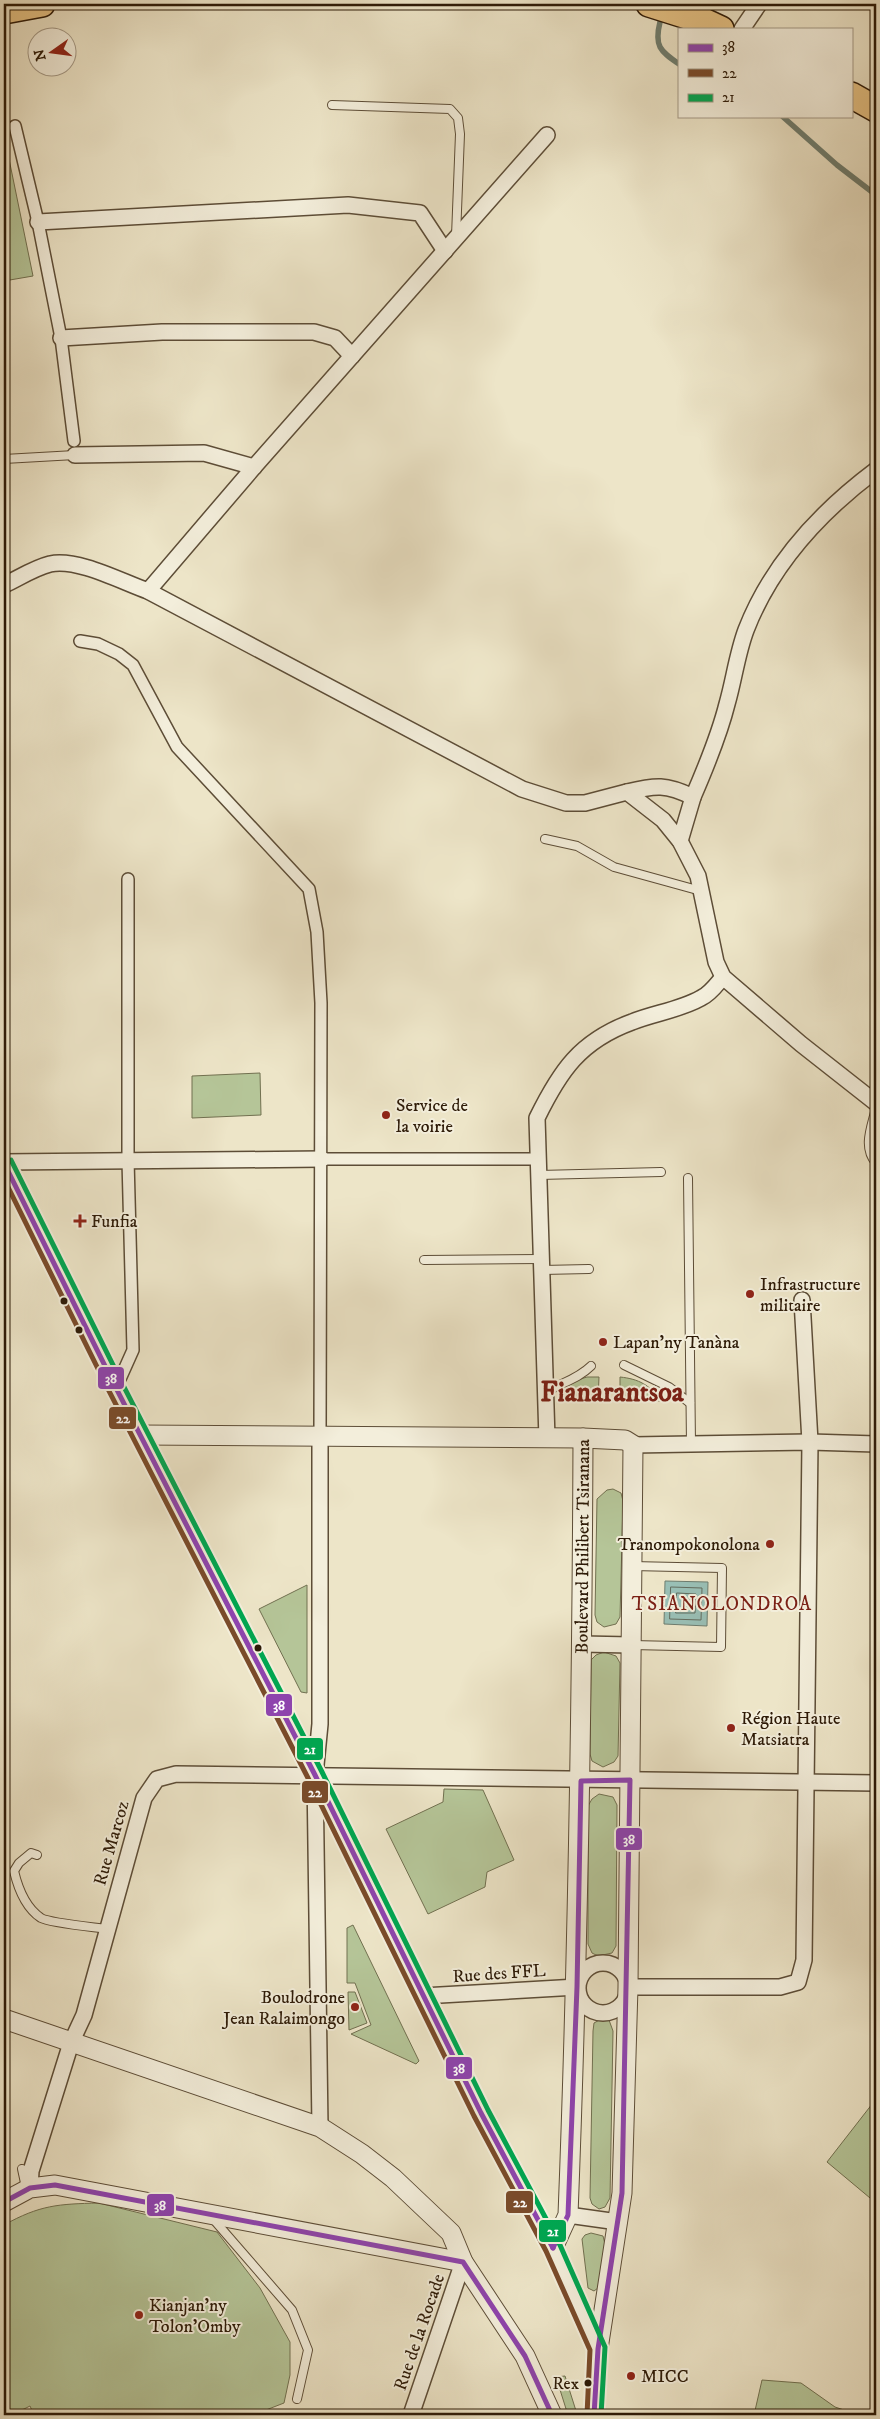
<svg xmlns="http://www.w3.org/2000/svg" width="880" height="2419" viewBox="0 0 880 2419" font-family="'IM FELL DW Pica',serif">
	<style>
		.green { fill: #b5c598; stroke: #717050 }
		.water { fill: #99bfb5; stroke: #6e7d6f }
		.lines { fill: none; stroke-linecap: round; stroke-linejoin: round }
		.shore { stroke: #636c5e; stroke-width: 1 }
		.stream { stroke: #6e7d6f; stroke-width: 5.5 }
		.service-casing { stroke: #5d4d37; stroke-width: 10 }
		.pedestrian-casing { stroke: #5d4d37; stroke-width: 14 }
		.minor-casing { stroke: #5d4d37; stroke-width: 18 }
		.tertiary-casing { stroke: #5d4d37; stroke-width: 21 }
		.primary-casing { stroke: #2d1a07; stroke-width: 28 }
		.service { stroke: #f3eedb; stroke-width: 8 }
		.pedestrian { stroke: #f3eedb; stroke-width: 11 }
		.minor { stroke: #f3eedb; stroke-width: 15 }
		.tertiary { stroke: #f3eedb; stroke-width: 19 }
		.primary { stroke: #e6c284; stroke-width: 25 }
		.bus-1-casing { stroke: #f3eedb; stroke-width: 9 }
		.bus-2-casing { stroke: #f3eedb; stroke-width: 9 }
		.bus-3-casing { stroke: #f3eedb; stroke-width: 9 }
		.bus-1 { stroke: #8e44ad; stroke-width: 5 }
		.bus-2 { stroke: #7a4b2a; stroke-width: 5 }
		.bus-3 { stroke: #00a651; stroke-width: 5 }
		.poi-dot { fill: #8f2418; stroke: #f3eedb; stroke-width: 2 }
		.bus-dot { fill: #2d1a07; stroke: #f3eedb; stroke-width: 2 }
		.labels { text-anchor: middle; stroke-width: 4; stroke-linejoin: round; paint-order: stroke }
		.bus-label { font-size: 17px; fill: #2d1a07; stroke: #f3eedb; text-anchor: end }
		.poi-label { font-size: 18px; fill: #2d1a07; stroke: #f3eedb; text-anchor: start }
		.street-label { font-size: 18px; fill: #2d1a07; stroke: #f3eedb }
		.neighbourhood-label { font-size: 19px; letter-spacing: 1px; fill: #7a1f14; stroke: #f3eedb }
		.town-label { font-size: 28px; font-weight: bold; fill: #7a1f14; stroke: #f3eedb }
		.line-badge { stroke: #f3eedb; stroke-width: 2 }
		.badge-label { font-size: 14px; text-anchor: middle; font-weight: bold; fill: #fff }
	</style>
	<rect width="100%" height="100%" fill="#ede5c8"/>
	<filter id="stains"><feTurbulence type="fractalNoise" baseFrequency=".004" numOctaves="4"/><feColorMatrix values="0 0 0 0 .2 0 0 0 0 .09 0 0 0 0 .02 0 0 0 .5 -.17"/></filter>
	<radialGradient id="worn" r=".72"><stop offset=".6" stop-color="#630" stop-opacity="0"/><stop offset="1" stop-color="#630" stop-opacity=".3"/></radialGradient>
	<g class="green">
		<polygon points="9,159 33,276 4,281 4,160"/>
		<polygon points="260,1073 261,1115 192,1118 192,1076"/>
		<path d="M587,1377H599L598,1400L558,1399C565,1386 573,1381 587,1377Z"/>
		<path d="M620,1377C639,1379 650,1385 661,1401L620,1400Z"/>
		<polygon points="613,1489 621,1493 623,1501 620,1617 616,1624 604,1627 597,1622 595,1615 597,1499 607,1490"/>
		<polygon points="307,1585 307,1693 301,1692 259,1609"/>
		<polygon points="604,1652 616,1656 620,1663 618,1756 614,1762 603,1767 592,1761 590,1754 591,1660 596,1655"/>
		<polygon points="444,1789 483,1790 514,1860 487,1872 485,1887 428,1914 386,1829 443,1802"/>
		<polygon points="599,1794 613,1797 617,1805 616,1946 612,1953 598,1956 592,1953 588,1944 588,1806 592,1799"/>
		<polygon points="353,1925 419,2061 416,2064 351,2034 371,2025 355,1983 347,1983 347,1928"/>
		<polygon points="348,1992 355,1992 367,2023 349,2030"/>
		<polygon points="603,2018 609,2020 613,2031 610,2198 605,2207 599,2209 592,2204 590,2198 593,2031 594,2023"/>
		<polygon points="876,2099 876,2203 827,2162"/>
		<path d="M99,2203L217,2232L260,2288L290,2342V2375L284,2403L253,2415H34L30,2406L12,2415L4,2399V2225C40,2205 58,2204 99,2203Z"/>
		<polygon points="591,2233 603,2236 605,2244 598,2288 594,2291 588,2288 582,2239 585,2235"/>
		<polygon points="565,2376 577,2414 567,2412 556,2377"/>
		<polygon points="762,2380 801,2383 835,2407 859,2415 754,2415"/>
	</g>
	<polygon class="water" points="665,1581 708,1582 707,1626 664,1624"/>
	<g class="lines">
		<g class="shore">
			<polygon points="671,1587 702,1588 701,1620 670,1619"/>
			<polygon points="677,1593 696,1594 695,1613 676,1613"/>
		</g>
		<g class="stream">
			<path d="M660,22C654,46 660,51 679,64"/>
			<polyline points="782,116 837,165 876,195"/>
		</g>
		<defs>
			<g id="service">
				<polyline points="332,105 450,109 458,118 460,134 456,236"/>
				<polyline points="4,459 75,455"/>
				<polyline points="545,839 577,846 614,867 701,891"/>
				<path d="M876,1108C872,1126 862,1147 876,1163"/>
				<polyline points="539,1175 661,1172"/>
				<polyline points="688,1178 691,1444"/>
				<polyline points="424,1260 541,1259"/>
				<polyline points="542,1270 589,1269"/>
				<polyline points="624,1365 669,1387 690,1403"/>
				<path d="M546,1392C561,1383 578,1379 591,1366"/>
				<polyline points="632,1645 721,1647 722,1568 632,1566"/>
				<path d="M37,1855L31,1853L19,1863L14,1871C18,1888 26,1908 41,1918C50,1923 93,1927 107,1929"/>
				<polyline points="22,2169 25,2183"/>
				<polyline points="214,2220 292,2310 308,2350 297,2399"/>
			</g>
			<g id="pedestrian">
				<polyline points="15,126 38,222 61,338 74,441"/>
				<polyline points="80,641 98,644 119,654 133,665 177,747 309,889 317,932 321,1003 320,1436"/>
				<polyline points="322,1159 538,1159"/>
				<polyline points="116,1388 133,1350 128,1160 128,879"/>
			</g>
			<g id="minor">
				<polyline points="742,29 759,4"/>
				<polyline points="38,222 348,205 420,213 445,251"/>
				<polyline points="61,338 162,332 314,332 335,338 352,356"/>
				<polyline points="75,455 204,453 254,467"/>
				<path d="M4,585C19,578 34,568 50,564C78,558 122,582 148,591L522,789L566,803H585L627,792L663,820L680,841L698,876L716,962L723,977L801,1044L876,1103"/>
				<polyline points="148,591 254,467 547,135"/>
				<path d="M627,792C656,785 666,784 693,797C706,767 719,736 727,704C734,680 737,654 746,630C772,563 820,512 876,470"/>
				<polyline points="680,841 693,797"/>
				<polyline points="4,1162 322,1159"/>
				<polyline points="320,1436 320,1724 315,1775 320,2127"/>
				<path d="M547,1439L537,1118C560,1071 580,1041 632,1022C654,1013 680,1010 701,998C710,994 717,984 723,977"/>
				<polyline points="633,1445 810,1442 876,1444"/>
				<polyline points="582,1644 631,1645"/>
				<circle cx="603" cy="1988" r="25"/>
				<polyline points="628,1987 780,1987 798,1982 804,1960 810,1442 802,1300"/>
				<polyline points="423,1996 577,1987"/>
				<polyline points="30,2188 31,2171 71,2043 84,2015 144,1798 157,1779 176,1774 876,1783"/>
				<polyline points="568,2215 618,2222"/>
				<polyline points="411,2415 463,2262"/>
			</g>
			<g id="tertiary">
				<polyline points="4,1163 116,1388 315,1775 481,2113 553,2248 598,2349"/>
				<polyline points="140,1435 583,1438 625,1440 633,1445 628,1987 622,2193 598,2349 594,2415"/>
				<polyline points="4,2019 320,2127 362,2154 393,2178 451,2233 463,2262 525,2356 552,2415"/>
				<polyline points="4,2202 30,2188 55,2185 463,2262"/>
				<path id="s1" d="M553,2248L568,2215C578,1956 582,1697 583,1438"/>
			</g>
			<g id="primary">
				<polyline points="649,4 706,22 721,29"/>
				<polyline points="4,11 42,4"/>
				<polyline points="851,95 876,109"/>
			</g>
		</defs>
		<use href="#service" class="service-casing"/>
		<use href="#pedestrian" class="pedestrian-casing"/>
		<use href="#minor" class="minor-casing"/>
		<use href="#tertiary" class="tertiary-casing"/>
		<use href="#primary" class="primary-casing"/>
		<use href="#service" class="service"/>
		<use href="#pedestrian" class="pedestrian"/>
		<use href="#minor" class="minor"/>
		<use href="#tertiary" class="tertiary"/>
		<use href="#primary" class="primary"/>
		<defs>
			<g id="bus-1">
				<polyline points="4,1163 116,1388 315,1775 481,2113 553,2248"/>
				<polyline points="4,2202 30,2188 55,2185 463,2262 525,2356 552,2415"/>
				<polyline points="553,2248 568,2215 577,1987 581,1781 630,1780 622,2193 598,2349 594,2415"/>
			</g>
			<polyline id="bus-2" points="4,1179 109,1391 308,1778 474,2116 546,2251 590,2350 587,2415"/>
			<polyline id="bus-3" points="11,1160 123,1385 322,1772 488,2110 560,2245 605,2347 601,2415"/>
		</defs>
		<use href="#bus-1" class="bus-1-casing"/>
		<use href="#bus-2" class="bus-2-casing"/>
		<use href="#bus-3" class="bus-3-casing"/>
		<use href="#bus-1" class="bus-1"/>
		<use href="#bus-2" class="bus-2"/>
		<use href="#bus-3" class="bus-3"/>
	</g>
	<g class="poi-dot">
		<circle cx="386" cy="1115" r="5"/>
		<path d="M77.5 1213.5h5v5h5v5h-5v5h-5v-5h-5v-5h5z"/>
		<circle cx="750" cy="1294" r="5"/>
		<circle cx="603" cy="1342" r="5"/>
		<circle cx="770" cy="1544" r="5"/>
		<circle cx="731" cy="1728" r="5"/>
		<circle cx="355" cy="2007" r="5"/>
		<circle cx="139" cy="2315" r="5"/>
		<circle cx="631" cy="2376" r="5"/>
	</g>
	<g class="bus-dot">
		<circle cx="64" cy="1301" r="4.5"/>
		<circle cx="79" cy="1330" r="4.5"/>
		<circle cx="258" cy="1648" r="4.5"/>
		<circle cx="588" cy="2383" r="4.5"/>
	</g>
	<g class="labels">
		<g class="bus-label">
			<text x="579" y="2389">Rex</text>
		</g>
		<g class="poi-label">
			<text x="396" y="1111">Service de<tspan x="396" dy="21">la voirie</tspan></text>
			<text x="91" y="1227">Funfia</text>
			<text x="760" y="1290">Infrastructure<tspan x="760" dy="21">militaire</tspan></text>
			<text x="613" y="1348">Lapan'ny Tanàna</text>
			<text x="760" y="1550" text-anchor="end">Tranompokonolona</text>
			<text x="741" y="1724">Région Haute<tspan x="741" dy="21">Matsiatra</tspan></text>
			<text x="345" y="2003" text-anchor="end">Boulodrone<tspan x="345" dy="21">Jean Ralaimongo</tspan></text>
			<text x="149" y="2311">Kianjan'ny<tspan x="149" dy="21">Tolon'Omby</tspan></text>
			<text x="641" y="2382">MICC</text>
		</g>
		<g class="street-label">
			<text dy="6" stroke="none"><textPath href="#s1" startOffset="705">Boulevard Philibert Tsiranana</textPath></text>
			<text transform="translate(111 1843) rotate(-74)" y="6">Rue Marcoz</text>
			<text transform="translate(499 1973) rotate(-4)" y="6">Rue des FFL</text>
			<text transform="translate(419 2332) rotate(-71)" y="6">Rue de la Rocade</text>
		</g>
		<g class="neighbourhood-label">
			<text x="722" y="1610">TSIANOLONDROA</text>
		</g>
		<g class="town-label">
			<text x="612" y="1401">Fianarantsoa</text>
		</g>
	</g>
	<g class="line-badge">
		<rect x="97" y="1366" width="28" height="24" rx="5" fill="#8e44ad"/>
		<rect x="108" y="1406" width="29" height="24" rx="5" fill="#7a4b2a"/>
		<rect x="265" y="1693" width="28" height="24" rx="5" fill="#8e44ad"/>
		<rect x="296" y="1737" width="28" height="24" rx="5" fill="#00a651"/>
		<rect x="301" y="1780" width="28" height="24" rx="5" fill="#7a4b2a"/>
		<rect x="615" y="1827" width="28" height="24" rx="5" fill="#8e44ad"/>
		<rect x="445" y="2056" width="28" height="24" rx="5" fill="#8e44ad"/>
		<rect x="505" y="2190" width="29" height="24" rx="5" fill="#7a4b2a"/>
		<rect x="146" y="2193" width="29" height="24" rx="5" fill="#8e44ad"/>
		<rect x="538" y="2219" width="29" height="24" rx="5" fill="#00a651"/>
	</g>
	<g class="badge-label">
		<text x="111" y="1383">38</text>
		<text x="123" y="1423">22</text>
		<text x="279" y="1710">38</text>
		<text x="310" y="1754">21</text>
		<text x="315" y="1797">22</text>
		<text x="629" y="1844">38</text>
		<text x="459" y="2073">38</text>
		<text x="520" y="2207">22</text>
		<text x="160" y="2210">38</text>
		<text x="553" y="2236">21</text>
	</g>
	<rect width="880" height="2419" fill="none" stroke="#ede5c8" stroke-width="20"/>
	<rect x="5" y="5" width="870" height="2409" fill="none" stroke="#2d1a07" stroke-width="2.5"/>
	<rect x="10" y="10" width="860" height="2399" fill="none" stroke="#2d1a07"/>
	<rect x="678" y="28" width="175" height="90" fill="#f3eedb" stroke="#a49986"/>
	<rect x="688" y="44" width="25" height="8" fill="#8e44ad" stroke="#a49986"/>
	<text x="722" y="52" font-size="15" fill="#2d1a07">38</text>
	<rect x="688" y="69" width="25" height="8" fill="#7a4b2a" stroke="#a49986"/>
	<text x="722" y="78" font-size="15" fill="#2d1a07">22</text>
	<rect x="688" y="94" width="25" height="8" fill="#00a651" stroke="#a49986"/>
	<text x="722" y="102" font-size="15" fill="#2d1a07">21</text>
	<g transform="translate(52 52) rotate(256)"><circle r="24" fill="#f3eedb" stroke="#a49986"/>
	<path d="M0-4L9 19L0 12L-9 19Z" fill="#8f2418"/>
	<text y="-8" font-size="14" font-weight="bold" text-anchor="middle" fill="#2d1a07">N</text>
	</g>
	<rect width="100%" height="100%" filter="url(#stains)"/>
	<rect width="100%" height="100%" fill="url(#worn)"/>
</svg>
